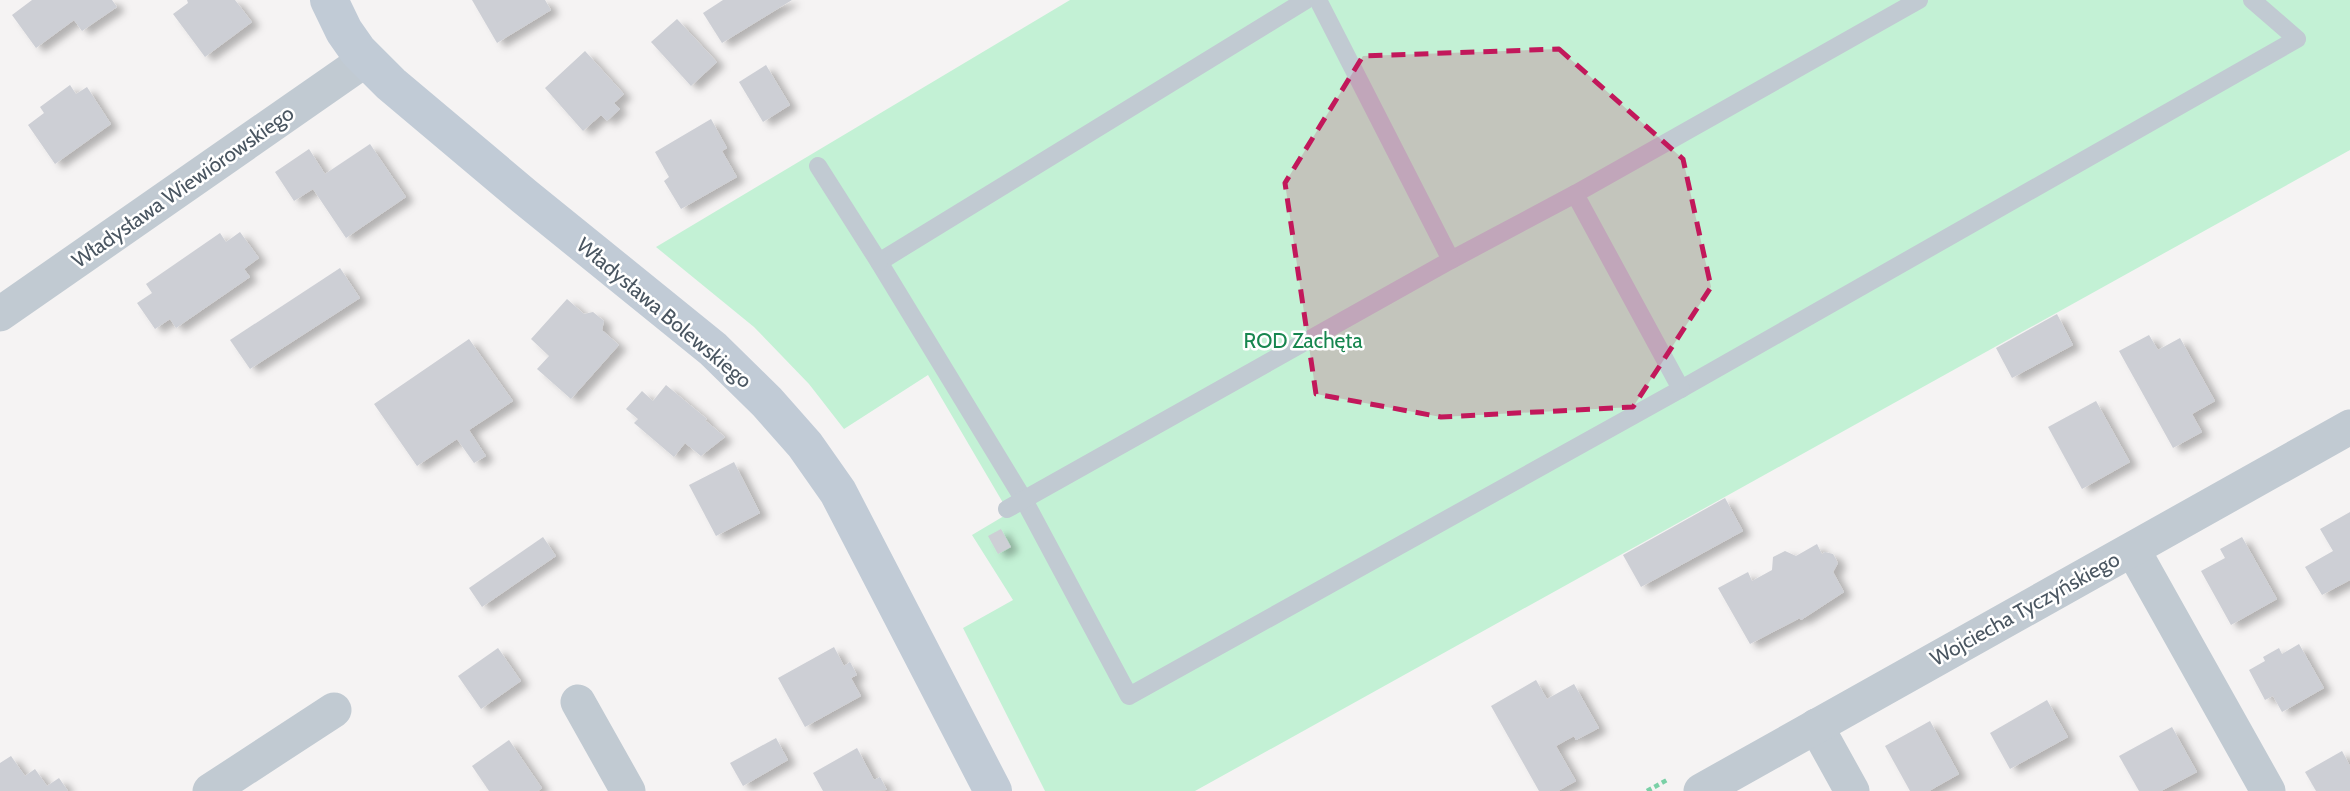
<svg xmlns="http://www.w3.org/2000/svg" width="2350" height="791" viewBox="0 0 2350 791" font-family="Cabin,sans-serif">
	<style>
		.green { fill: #c3f1d5 }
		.building { fill: #cdcfd5; filter: url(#shadow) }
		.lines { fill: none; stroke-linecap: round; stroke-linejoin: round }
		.path { stroke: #7ad0a6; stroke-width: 4.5; stroke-dasharray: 5 3.5; stroke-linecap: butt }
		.lane { stroke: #c1cad2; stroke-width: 18 }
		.street { stroke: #c1cad2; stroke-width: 35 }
		.secondary { stroke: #c1cbd6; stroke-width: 38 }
		.marked { fill: #c2185b; fill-opacity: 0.2; stroke: #c2185b; stroke-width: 5; stroke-dasharray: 14 9; stroke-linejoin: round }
		.labels { text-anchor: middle; stroke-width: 5; stroke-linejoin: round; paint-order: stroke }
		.street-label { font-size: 21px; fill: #4a5661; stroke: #fff }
		.park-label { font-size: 21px; fill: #17864f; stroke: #fff }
	</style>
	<defs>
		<filter id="shadow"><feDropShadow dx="8" dy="4.5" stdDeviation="3.5" flood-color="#0004"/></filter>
	</defs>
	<rect width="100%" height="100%" fill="#f5f3f3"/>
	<polygon class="green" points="1070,0 2350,0 2350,150 1195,791 1045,791 963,628 1013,600 972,535 1009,513 928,375 844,429 809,384 754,327 656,247"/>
	<g class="building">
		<polygon points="32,0 112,0 117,7 82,31 74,20 36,48 12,15"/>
		<polygon points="187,0 235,0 252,22 205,57 173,14 188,3"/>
		<polygon points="472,0 545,0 551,10 497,43"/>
		<polygon points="723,0 792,0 722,43 703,13"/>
		<polygon points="677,19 717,62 691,86 651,42"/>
		<polygon points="585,51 624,94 614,103 620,109 607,121 601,115 583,131 545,88"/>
		<polygon points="766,65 790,105 763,122 739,82"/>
		<polygon points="70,85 76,94 87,87 111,124 55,164 28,125 44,113 40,107"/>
		<polygon points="711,119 727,148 722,151 737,177 681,209 664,181 669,177 655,152"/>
		<polygon points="370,144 406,197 346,238 313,189 294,201 275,172 309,149 325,174"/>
		<polygon points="240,232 259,258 244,269 250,277 176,328 170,319 155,329 137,303 152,293 146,284 220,233 226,242"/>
		<polygon points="340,268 360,298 250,369 230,340"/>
		<polygon points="567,299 584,314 593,312 604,321 602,330 619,345 571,399 537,369 549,356 531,339"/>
		<polygon points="2057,314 2073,345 2012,378 1996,348"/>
		<polygon points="2149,335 2158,350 2180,338 2215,401 2192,414 2202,432 2173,448 2119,351"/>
		<polygon points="469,339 513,401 469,430 486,456 474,463 457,439 417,466 374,404"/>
		<polygon points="666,385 707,419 705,420 725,437 701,456 685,443 674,457 634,423 638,419 626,409 642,391 653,401"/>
		<polygon points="2096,401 2130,462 2082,489 2048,427"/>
		<polygon points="734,462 760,513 716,536 689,485"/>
		<polygon points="1725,498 1743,531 1641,587 1623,555"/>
		<polygon points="2350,512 2350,580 2322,595 2305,567 2333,551 2320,529"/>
		<polygon points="1001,529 1011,547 998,554 988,536"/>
		<polygon points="543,537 556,556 482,607 469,588"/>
		<polygon points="2242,537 2277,599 2231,625 2201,571 2225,558 2220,549"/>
		<polygon points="1817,544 1822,554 1825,552 1833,554 1838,563 1833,572 1844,592 1801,620 1800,618 1750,644 1718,588 1748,572 1752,581 1772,570 1773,557 1785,551 1796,556"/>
		<polygon points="2299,644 2324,688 2282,712 2273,696 2265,700 2249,670 2265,661 2263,657 2279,648 2282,654"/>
		<polygon points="834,647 844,666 850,662 857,675 851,678 861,696 805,727 778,678"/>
		<polygon points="498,648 521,681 481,709 458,676"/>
		<polygon points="1536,680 1547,699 1574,684 1599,728 1576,740 1574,736 1556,746 1576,781 1558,791 1539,791 1491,706"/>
		<polygon points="2047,700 2068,737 2010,769 1990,733"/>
		<polygon points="1930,721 1959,774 1929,791 1910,791 1885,746"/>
		<polygon points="2172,727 2197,772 2161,791 2139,791 2119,756"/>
		<polygon points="776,738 788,760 743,786 730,763"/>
		<polygon points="509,740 542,788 538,791 489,791 472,766"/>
		<polygon points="857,748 874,780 880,777 887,790 823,791 813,773"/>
		<polygon points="2342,751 2350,766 2350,791 2316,791 2305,772"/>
		<polygon points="11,756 25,776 35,769 47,786 59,778 68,791 0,791 0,763"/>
	</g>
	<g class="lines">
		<polyline class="path" points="1647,791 1667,780"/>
		<g class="lane">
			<polyline points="1306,0 879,262 1024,500 1129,696 1681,389 2297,39 2252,0"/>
			<polyline points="818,166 879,262"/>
			<polyline points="1575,194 1919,0"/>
			<polyline points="1451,260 1575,194 1681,389"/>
			<polyline points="1007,509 1451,260 1318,0"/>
		</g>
		<g class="street">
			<polyline points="0,314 365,60"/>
			<polyline points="2133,550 2268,791"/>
			<polyline points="578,702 628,791"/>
			<polyline points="1816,726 1852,791"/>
			<polyline points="210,791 334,710"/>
			<polyline points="1701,791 2350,427"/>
		</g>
		<polyline class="secondary" points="329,0 344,31 358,51 391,84 524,196 713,349 767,402 805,445 838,492 993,791"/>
	</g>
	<path class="marked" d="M1559,49L1683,159L1711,287L1633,407L1441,417L1316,394L1285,183L1363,56Z"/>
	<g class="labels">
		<g class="street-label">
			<text transform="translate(183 187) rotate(-35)" y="7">Władysława Wiewiórowskiego</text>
			<text transform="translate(664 313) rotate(40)" y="7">Władysława Bolewskiego</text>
			<text transform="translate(2025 609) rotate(-29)" y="7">Wojciecha Tyczyńskiego</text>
		</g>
		<g class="park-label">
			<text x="1303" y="348">ROD Zachęta</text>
		</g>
	</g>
</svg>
